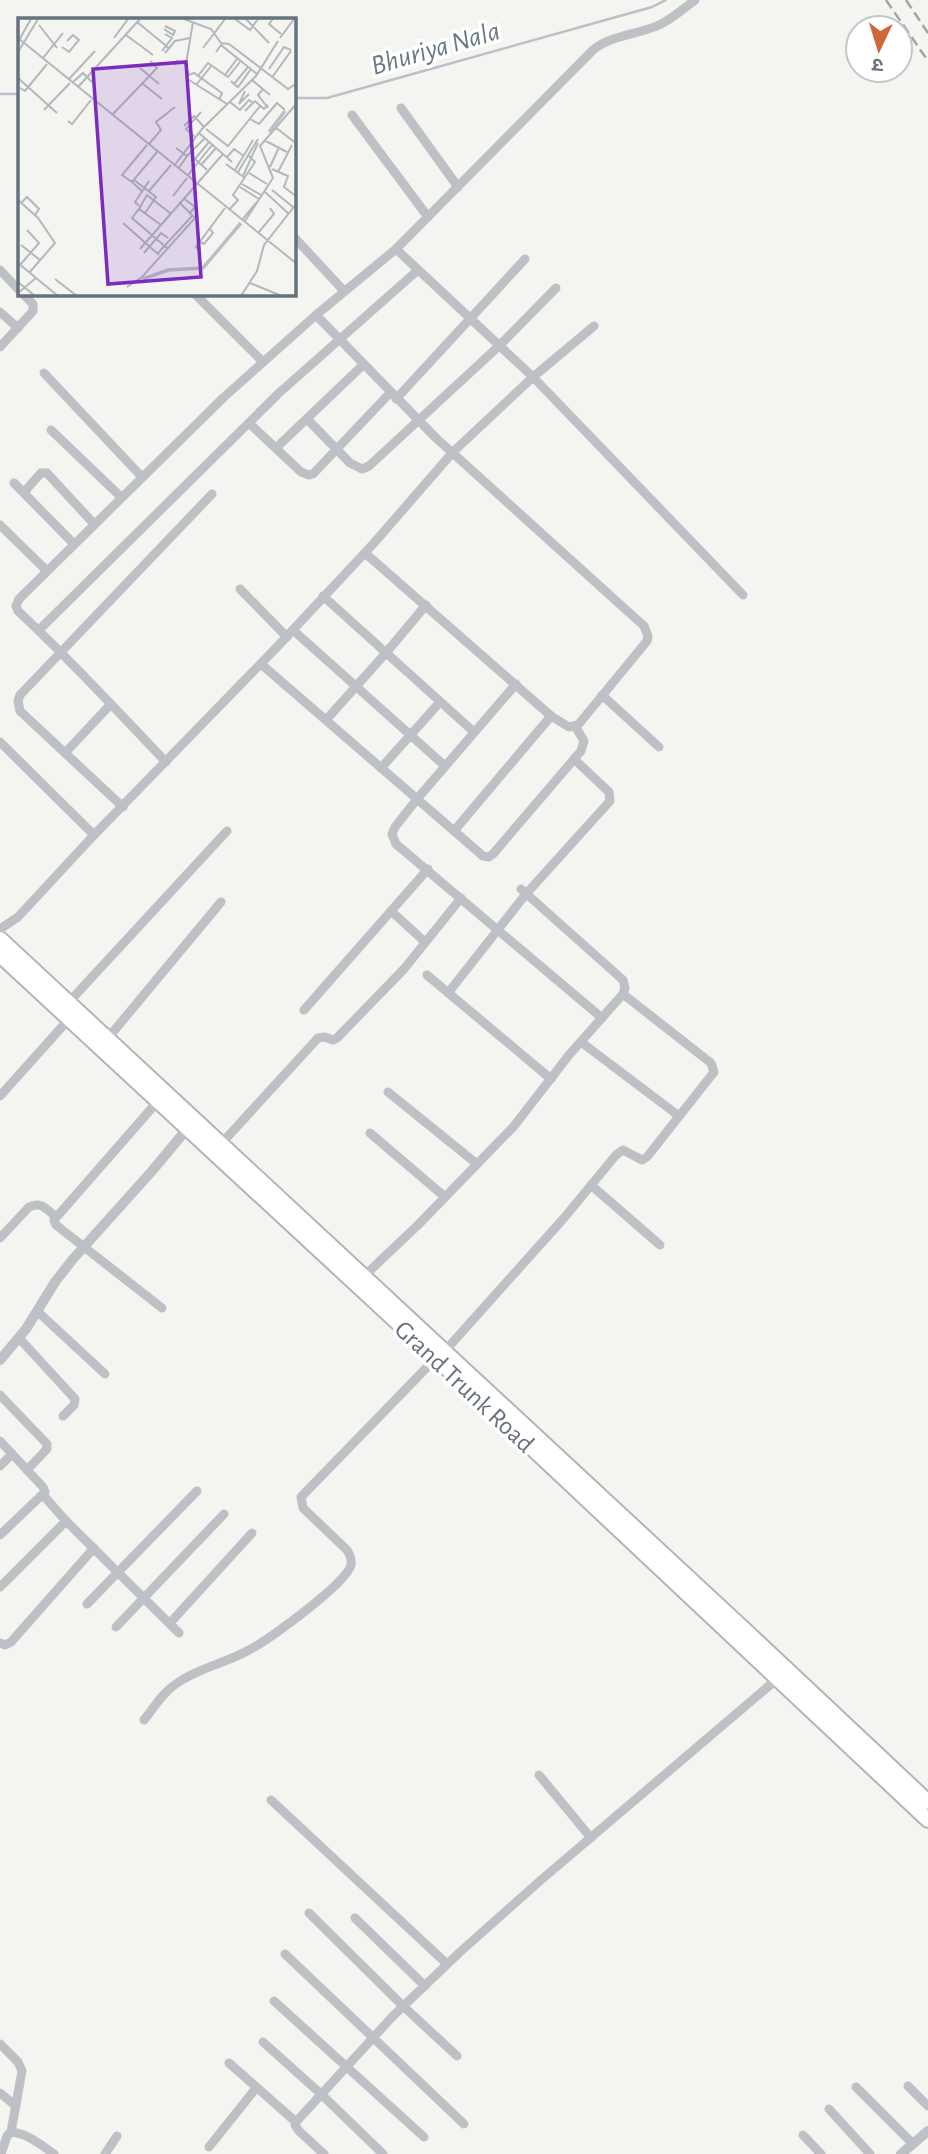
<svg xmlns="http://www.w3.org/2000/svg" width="928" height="2154" viewBox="0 0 928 2154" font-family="'Alegreya Sans','Noto Sans Devanagari',sans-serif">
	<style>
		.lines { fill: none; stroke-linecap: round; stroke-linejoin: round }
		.stream { stroke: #b9c1c6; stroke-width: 2.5 }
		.trunk-casing { stroke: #b2b5b8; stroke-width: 18 }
		.minor { stroke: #bdc0c4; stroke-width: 9 }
		.tertiary { stroke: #bdc0c4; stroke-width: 10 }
		.trunk { stroke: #fff; stroke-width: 14 }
		.rail { stroke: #a1a5aa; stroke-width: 2.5; stroke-dasharray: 10 5; stroke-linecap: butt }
		.labels { text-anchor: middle; stroke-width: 7; stroke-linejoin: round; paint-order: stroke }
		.street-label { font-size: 26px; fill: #66727e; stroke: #fff }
		.water-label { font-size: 28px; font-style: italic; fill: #687982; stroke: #fff }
		.inset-river { fill: none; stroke: #b9c1c6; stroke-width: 3.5 }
		.inset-road { fill: none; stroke: #b2b8bc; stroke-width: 2 }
		.view { fill: #7b2cbf; fill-opacity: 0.15; stroke: #7b2cbf; stroke-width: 3.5 }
		.inset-edge { fill: none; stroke: #66727e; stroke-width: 3.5 }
	</style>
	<rect width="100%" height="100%" fill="#f4f4f1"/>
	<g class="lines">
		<g class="stream">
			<polyline points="0,94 19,94"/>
			<polyline points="294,98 327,98 652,7 666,0"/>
		</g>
		<defs>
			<g id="trunk">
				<polyline points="0,939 748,1633 928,1802"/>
				<polyline points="0,955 450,1371 928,1820"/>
			</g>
		</defs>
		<use href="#trunk" class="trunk-casing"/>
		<g class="minor">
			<polyline points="401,108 458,187"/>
			<polyline points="352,115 428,217"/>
			<polyline points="294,237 344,291"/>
			<polyline points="396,249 533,377 743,595"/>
			<polyline points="0,270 19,290"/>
			<polyline points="195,294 263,362"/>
			<polyline points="0,312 18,328"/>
			<polyline points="316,315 436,438 644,626 648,636 647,641 578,725 569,727 551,716 365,553"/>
			<polyline points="0,347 33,311 33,304 23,294"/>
			<polyline points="44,373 142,477"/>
			<polyline points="396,399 525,259"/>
			<polyline points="307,419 350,463 362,469 369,466 500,345 556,288"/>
			<polyline points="249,423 301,472 309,475 313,474 390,393"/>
			<polyline points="51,430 121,497"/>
			<polyline points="276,448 363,365"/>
			<polyline points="14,483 74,544"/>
			<polyline points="24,492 41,473 47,473 94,524"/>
			<polyline points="0,525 47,571"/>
			<polyline points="240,589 287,637"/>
			<polyline points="323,596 474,732"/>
			<polyline points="39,630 279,393 418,270"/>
			<polyline points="293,630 445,766"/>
			<polyline points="261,664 483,856 489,857 493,854 581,751 584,741 575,726"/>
			<polyline points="516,684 417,799 395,827 392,834 396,844 602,1018"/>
			<polyline points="602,695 659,747"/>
			<polyline points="326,720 385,654 426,605"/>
			<polyline points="0,742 94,835"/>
			<polyline points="65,753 110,705"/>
			<path d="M166,762C117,711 70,659 18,611L16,606L19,599L223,398L316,315L396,249L593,50C611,35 637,35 659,25C672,19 684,8 695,0"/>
			<polyline points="381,768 440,702"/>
			<polyline points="123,807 20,711 18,701 20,695 212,494"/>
			<polyline points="454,831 551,716"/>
			<polyline points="391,911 425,942"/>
			<polyline points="0,929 18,917 94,835 276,648 374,543 453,452 533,377 594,326"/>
			<polyline points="427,975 551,1079"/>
			<polyline points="448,993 526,894 610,801 609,792 574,759"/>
			<polyline points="69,1002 227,831"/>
			<polyline points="304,1010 428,869"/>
			<polyline points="108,1038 221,902"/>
			<polyline points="581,1042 679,1116"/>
			<polyline points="388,1092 477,1164"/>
			<polyline points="0,1096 69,1019"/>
			<polyline points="158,1101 54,1220 56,1225 162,1308"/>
			<polyline points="370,1133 445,1197"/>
			<polyline points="221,1144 318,1038 325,1037 333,1040 337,1038 404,969 461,898"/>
			<polyline points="591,1185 660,1245"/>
			<path d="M0,1238L29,1207C41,1201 46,1209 55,1216"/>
			<polyline points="362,1278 418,1225 514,1126 569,1055 623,994 625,988 623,980 521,889"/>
			<polyline points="37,1311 105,1374"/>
			<polyline points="19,1338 75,1399 74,1405 63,1416"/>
			<polyline points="444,1352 564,1218 616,1155 623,1150 642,1160 647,1157 714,1072 711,1063 623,994"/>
			<polyline points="0,1395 47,1444 47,1449 27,1470"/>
			<polyline points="0,1441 43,1487 45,1492 0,1535"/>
			<polyline points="0,1466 12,1454"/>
			<polyline points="43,1495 66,1521 179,1633"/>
			<polyline points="0,1587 66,1521"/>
			<polyline points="87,1604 197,1491"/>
			<polyline points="170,1623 252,1533"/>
			<polyline points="116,1627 224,1514"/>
			<polyline points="0,1643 5,1645 11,1642 94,1548"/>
			<path d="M144,1720C154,1708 163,1692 176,1684C196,1669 226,1663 249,1650C268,1640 346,1584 351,1565C352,1560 350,1555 347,1550L303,1508L301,1497L436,1358"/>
			<polyline points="539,1775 591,1838"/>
			<polyline points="271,1800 447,1964"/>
			<polyline points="309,1913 403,2006 457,2056"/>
			<polyline points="355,1918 425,1986"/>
			<polyline points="285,1954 464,2124"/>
			<polyline points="274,2001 424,2137"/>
			<polyline points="263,2042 321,2094 383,2154"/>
			<polyline points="0,2044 18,2062 22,2071 11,2132"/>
			<polyline points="229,2063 296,2122"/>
			<polyline points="908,2086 928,2106"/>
			<polyline points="856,2087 913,2144"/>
			<polyline points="0,2093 16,2106"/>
			<polyline points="829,2109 870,2154"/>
			<polyline points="803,2135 821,2154"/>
			<polyline points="209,2147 256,2088"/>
			<path d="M1,2154L7,2136L11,2132C27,2133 41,2145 54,2154"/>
			<polyline points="105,2154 117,2136"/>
			<polyline points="324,2154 299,2131 295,2125 296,2122 393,2016 460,1952 541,1880 777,1679"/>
		</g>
		<g class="tertiary">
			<polyline points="0,1360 26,1329 55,1282 73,1259 152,1171 191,1124"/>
			<polyline points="901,2154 928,2131"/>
		</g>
		<use href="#trunk" class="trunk"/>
		<g class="rail">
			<polyline points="886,0 928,61"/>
			<polyline points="906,0 928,33"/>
		</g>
	</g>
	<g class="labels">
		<g class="street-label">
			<text transform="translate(465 1386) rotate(43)" y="9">Grand Trunk Road</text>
		</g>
		<g class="water-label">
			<text transform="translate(435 47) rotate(-16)" y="10">Bhuriya Nala</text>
		</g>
	</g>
	<g transform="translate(18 18)">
		<rect width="278" height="278" fill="#f4f4f1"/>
		<path class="inset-river" d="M251,114L267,93M125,261L150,252L185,250L223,205"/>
		<path class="inset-road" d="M166,1L193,11L203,25L211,26L270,71L279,65M217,1L232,12L240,1M228,1L251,25M255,1L251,6L263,16M119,4L152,31M21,7L39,30M146,11L155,17L157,13L147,8M108,17L135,37M0,20L279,246M96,20L110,1M262,20L276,1M0,24L13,1M44,29L51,34L61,22L55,17L49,23M185,30L207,1M144,33L154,20L147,16M0,34L20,1M198,34L203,27L239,56M147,35L157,23L172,20M25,40L45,15M219,41L207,57L210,59L222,44M167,46L171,57L176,55L204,75L201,82M157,47L159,43L168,46L175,4M122,50L141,66M251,51L266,29L273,32M180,58L190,45L207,57M255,58L273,33M0,60L39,95M51,61L77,33M171,62L209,86M234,62L252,77M213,63L216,66L230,49M55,64L65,55L75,65M125,66L144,81M216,66L220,69L233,51M178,67L194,47M60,69L122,1M2,70L7,73L29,46M245,71L240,77L250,90M227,73L221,86L231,76M212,84L222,92L231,82L235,85M26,92L52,65M227,93L237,83L246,91L250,87M95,96L139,50L132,43M232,101L241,106L259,85L267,92M50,103L54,106L73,82M166,108L176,98L186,109M257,109L279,126M188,111L210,128L242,88M181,115L214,144M177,119L168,111L183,94M246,122L269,134M131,126L143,112L138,104L157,89M158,130L169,138L160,151M169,138L187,120M209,139L216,131L226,138M208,146L227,160M183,147L198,130M156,148L184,111L238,58L260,23M252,149L261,129M254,151L270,158L266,169L279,179M189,152L177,141L191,124M217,152L235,122M220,154L240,121M260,154L274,127M231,155L249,166M170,157L194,127M225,158L240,125M116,162L138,179L127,195M114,164L104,157L129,127M224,166L243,177M222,169L241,181M254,172L275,189M131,173L153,147M125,174L114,164L139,134M247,174L271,196M155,178L169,160M165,180L177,189L171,196M0,182L20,200L37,225L11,255M3,185L9,179L21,191L17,197M121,188L117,184L131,163M121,191L129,177L152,195M211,192L220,182L215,177L237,144L230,137M224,202L238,185M227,203L255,160L242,128L279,85M105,205L141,237M143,207L121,191L114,200L149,230M240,215L256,196L252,190M182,224L186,226L195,215L192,211M3,227L22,242M122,231L205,136M182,233L178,229L207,190M126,235L143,215L150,220M140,235L175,197M0,245L40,278M2,247L21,225L9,212M37,261L59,278M0,264L17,278M232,265L264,278M109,269L124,259L177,200L161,184M0,275L18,260M223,278L239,253L246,227L279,185"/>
		<path class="view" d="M168,44L183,259L90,266L75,51Z"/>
		<rect width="278" height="278" class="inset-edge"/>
	</g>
	<g transform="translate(879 49) rotate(184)"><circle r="33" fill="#ffffff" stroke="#c2c7cb" stroke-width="2"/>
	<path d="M0-5L12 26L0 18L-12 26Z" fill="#ce6637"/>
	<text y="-10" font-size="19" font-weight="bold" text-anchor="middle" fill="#66727e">उ</text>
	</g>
</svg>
